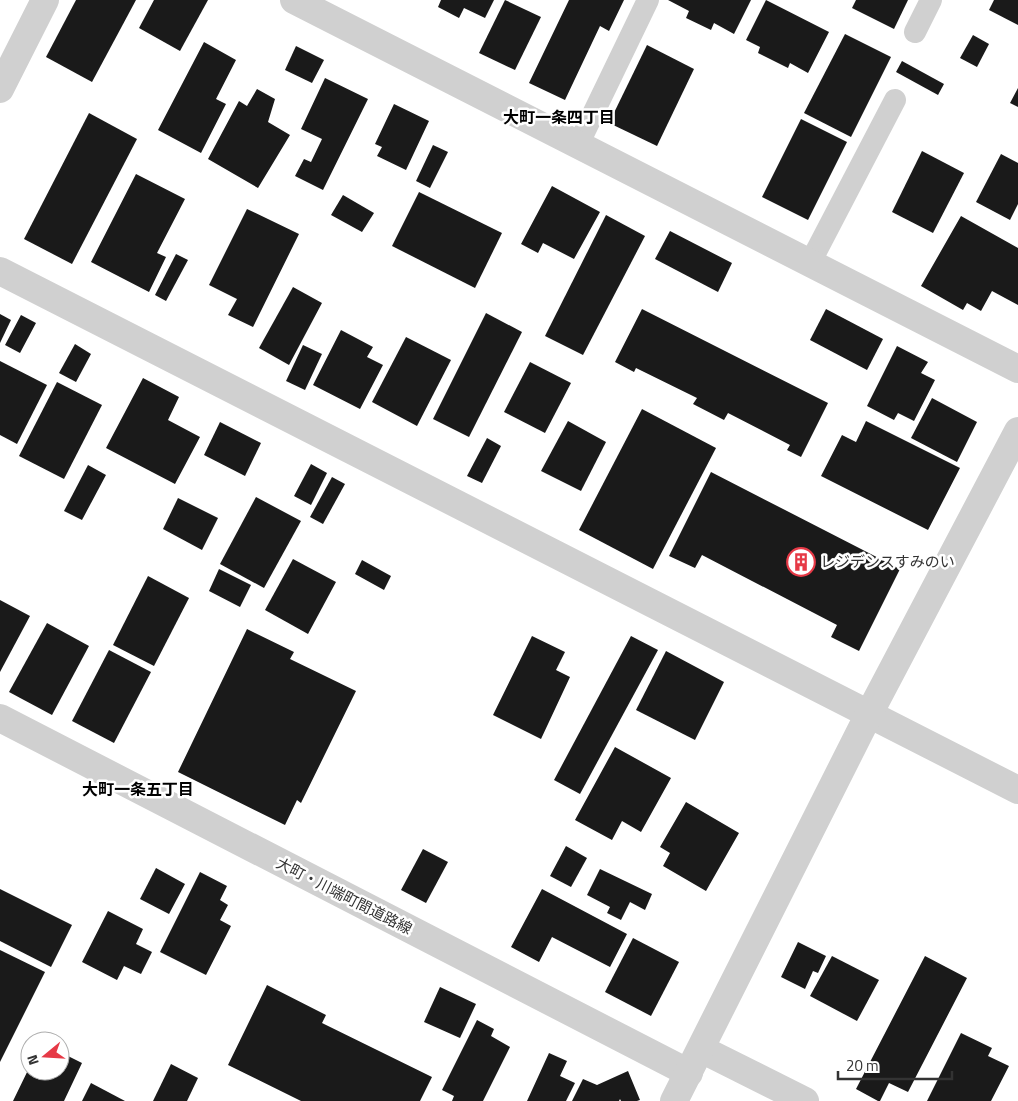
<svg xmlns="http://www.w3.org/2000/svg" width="1018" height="1101" viewBox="0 0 1018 1101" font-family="'Titillium Web','Noto Sans JP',sans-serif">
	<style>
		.building { fill: #1a1a1a }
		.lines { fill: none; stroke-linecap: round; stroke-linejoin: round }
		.lane { stroke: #d0d0d0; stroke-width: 22 }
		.street { stroke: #d0d0d0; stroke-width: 28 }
		.labels { text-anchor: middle; stroke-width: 5; stroke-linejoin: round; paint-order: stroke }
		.poi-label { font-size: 15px; fill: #333; stroke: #fff; text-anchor: start }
		.street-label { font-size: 15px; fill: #333; stroke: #fff }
		.neighbourhood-label { font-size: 16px; font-weight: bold; fill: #000; stroke: #fff }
	</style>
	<rect width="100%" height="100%" fill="#fff"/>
	<g class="building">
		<polygon points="76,0 136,0 92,82 46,57"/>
		<polygon points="154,0 208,0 180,51 139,28"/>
		<polygon points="441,0 494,0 485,18 464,8 459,18 438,7"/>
		<polygon points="505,0 541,17 515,70 479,53"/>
		<polygon points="569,0 624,0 609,31 600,26 565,100 529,83"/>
		<polygon points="668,0 751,0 734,34 714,23 711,30 686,18 689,11"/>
		<polygon points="766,0 829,32 808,73 790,63 788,68 758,53 760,47 746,40"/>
		<polygon points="856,0 908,0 894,29 852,8"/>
		<polygon points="994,0 1018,0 1018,25 989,10"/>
		<polygon points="845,34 891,57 851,137 804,113"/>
		<polygon points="973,35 989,44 977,67 960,58"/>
		<polygon points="204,42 236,60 216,99 226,104 201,153 158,130"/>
		<polygon points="647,45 694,69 657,146 609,123"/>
		<polygon points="296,46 324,60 312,83 285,70"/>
		<polygon points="902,61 944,84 938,95 896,72"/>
		<polygon points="325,78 368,99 323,190 295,176 304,159 311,162 322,139 301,129"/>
		<polygon points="1018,88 1018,107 1010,103"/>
		<polygon points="257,89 275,99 268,122 290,135 258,188 208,159 239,101 247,106"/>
		<polygon points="394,104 429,121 406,170 377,156 382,147 375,144"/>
		<polygon points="89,113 137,139 72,264 24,239"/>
		<polygon points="801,119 847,142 808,220 762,197"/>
		<polygon points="433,145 448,152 430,188 416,181"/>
		<polygon points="922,151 964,173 933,233 892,212"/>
		<polygon points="1001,154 1018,163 1018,204 1010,220 976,202"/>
		<polygon points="136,174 185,199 157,253 166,257 149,292 91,262"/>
		<polygon points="552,186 600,212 574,259 543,243 538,253 521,244"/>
		<polygon points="419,192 502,233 475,288 392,246"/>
		<polygon points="343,195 374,213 362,232 331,215"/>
		<polygon points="247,209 299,234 253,327 228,315 237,299 209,285"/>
		<polygon points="606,215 645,236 583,355 545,336"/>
		<polygon points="961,216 1018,248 1018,305 992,291 981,311 967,303 963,310 921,286"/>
		<polygon points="670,231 732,263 718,292 655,259"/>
		<polygon points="176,254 188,260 166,301 155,295"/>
		<polygon points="293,287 322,303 289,365 259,348"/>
		<polygon points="642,309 828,403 801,457 787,450 790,445 728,413 724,420 693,404 697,398 636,368 634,372 615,362"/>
		<polygon points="826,309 883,339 867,370 810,340"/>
		<polygon points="486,313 522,332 469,437 433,419"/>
		<polygon points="0,314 11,320 0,343"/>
		<polygon points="21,315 36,323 20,353 5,345"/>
		<polygon points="341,330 373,347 367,357 383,365 360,409 313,385"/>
		<polygon points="406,337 451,360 417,426 372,402"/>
		<polygon points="75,344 91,354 76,382 59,373"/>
		<polygon points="303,345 322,354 305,390 286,381"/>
		<polygon points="897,346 928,362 921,373 935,380 914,421 898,413 894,420 867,406"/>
		<polygon points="0,361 47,385 17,444 0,435"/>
		<polygon points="530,362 571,383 545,433 504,412"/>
		<polygon points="143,378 179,397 168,420 200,437 175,484 106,448"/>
		<polygon points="57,382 102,405 64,479 19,456"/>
		<polygon points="932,398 977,422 957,462 911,438"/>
		<polygon points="642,409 716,448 653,569 579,530"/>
		<polygon points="568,421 606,442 581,491 541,471"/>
		<polygon points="866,421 960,468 928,530 821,476 842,435 856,442"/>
		<polygon points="220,422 261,443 245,476 204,455"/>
		<polygon points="487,438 501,446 482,483 467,476"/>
		<polygon points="311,464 327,473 311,505 294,496"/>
		<polygon points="88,465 106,475 82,520 64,511"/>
		<polygon points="711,472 900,569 859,651 831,637 837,625 702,555 695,568 669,556"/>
		<polygon points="332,477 345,484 323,524 310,517"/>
		<polygon points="256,497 301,521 264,588 220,564"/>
		<polygon points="178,498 218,518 202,550 163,529"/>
		<polygon points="293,559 336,582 308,634 265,610"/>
		<polygon points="362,560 391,576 384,590 355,574"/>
		<polygon points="219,569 251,585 240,607 209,591"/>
		<polygon points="148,576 189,598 154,666 113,645"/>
		<polygon points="0,600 30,616 0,672"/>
		<polygon points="47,623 89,646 52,715 9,692"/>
		<polygon points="247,629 294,652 290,659 356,691 301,803 297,800 285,825 178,772"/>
		<polygon points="532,636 565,652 556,670 570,677 541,739 493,715"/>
		<polygon points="631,636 658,650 580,794 554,780"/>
		<polygon points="109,650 151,672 114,743 72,721"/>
		<polygon points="666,651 724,682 695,740 636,710"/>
		<polygon points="615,747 671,778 641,832 622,821 612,840 575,820"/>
		<polygon points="686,802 739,833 706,891 663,866 670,853 660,847"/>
		<polygon points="566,846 587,858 571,887 550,876"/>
		<polygon points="423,849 448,862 426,903 401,890"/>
		<polygon points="156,868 185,884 169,914 140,899"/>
		<polygon points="600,869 652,894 645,910 630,902 621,920 607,913 610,907 587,895"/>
		<polygon points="200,872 227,886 220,900 228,905 220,920 231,926 206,975 160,952"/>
		<polygon points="0,889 72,925 51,967 0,941"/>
		<polygon points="542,889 627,934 610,967 552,937 539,962 511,947"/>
		<polygon points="108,911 143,929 136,944 152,952 141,974 124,966 117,980 82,962"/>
		<polygon points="633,938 679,962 651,1016 605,992"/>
		<polygon points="798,942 826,956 818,973 813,971 805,989 781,977"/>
		<polygon points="0,950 45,972 0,1062"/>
		<polygon points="832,956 879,980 857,1021 810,996"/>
		<polygon points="925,956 967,978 908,1092 889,1083 880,1101 878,1101 856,1089"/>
		<polygon points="267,985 326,1015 322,1023 432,1077 420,1101 301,1101 228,1065"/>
		<polygon points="440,987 476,1004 460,1038 424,1022"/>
		<polygon points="477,1020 494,1029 491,1036 510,1047 483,1101 452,1101 454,1096 442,1090"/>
		<polygon points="961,1033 992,1048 988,1056 1009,1066 991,1101 927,1101"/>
		<polygon points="60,1052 82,1063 64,1101 13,1101 30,1066 30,1071 60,1071"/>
		<polygon points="549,1053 567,1061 560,1076 575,1083 566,1101 527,1101"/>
		<polygon points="171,1064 198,1078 187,1101 153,1101"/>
		<polygon points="628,1071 640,1100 637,1101 621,1101 620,1099 619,1101 572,1101 583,1079 597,1085"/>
		<polygon points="91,1083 125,1101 82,1101"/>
	</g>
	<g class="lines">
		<g class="lane">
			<polyline points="915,32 931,0"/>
			<polyline points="578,145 648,0"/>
			<polyline points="810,263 895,100"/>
		</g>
		<g class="street">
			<polyline points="294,0 1018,369"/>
			<polyline points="0,89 45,0"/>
			<polyline points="0,271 1018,790"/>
			<polyline points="0,718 689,1073"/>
			<polyline points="701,1049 805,1101"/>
			<polyline points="674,1101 869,714 1018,431"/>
		</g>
	</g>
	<defs>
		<symbol id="building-ring" viewBox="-11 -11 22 22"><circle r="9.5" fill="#fff" stroke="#e63946" stroke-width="1.5"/><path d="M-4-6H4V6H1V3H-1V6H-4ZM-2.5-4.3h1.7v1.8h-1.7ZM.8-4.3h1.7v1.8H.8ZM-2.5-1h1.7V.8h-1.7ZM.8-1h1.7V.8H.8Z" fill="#e63946"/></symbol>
	</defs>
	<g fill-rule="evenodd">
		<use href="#building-ring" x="785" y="546" width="32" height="32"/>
	</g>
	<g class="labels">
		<g class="poi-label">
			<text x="820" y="567">レジデンスすみのい</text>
		</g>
		<g class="street-label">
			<text transform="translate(344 896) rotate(27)" y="5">大町・川端町間道路線</text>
		</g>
		<g class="neighbourhood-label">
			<text x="559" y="123">大町一条四丁目</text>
			<text x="138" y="795">大町一条五丁目</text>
		</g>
	</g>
	<g transform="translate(45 1056) rotate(252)"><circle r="24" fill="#ffffff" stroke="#adadad"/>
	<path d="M0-4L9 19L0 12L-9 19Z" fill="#e63946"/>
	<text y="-8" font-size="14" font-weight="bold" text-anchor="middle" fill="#333333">N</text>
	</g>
	<path d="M838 1071v8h114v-8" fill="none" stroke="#333333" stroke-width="2.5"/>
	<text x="846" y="1071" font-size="15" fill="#333333" stroke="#ffffff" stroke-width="4" paint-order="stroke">20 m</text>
</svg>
